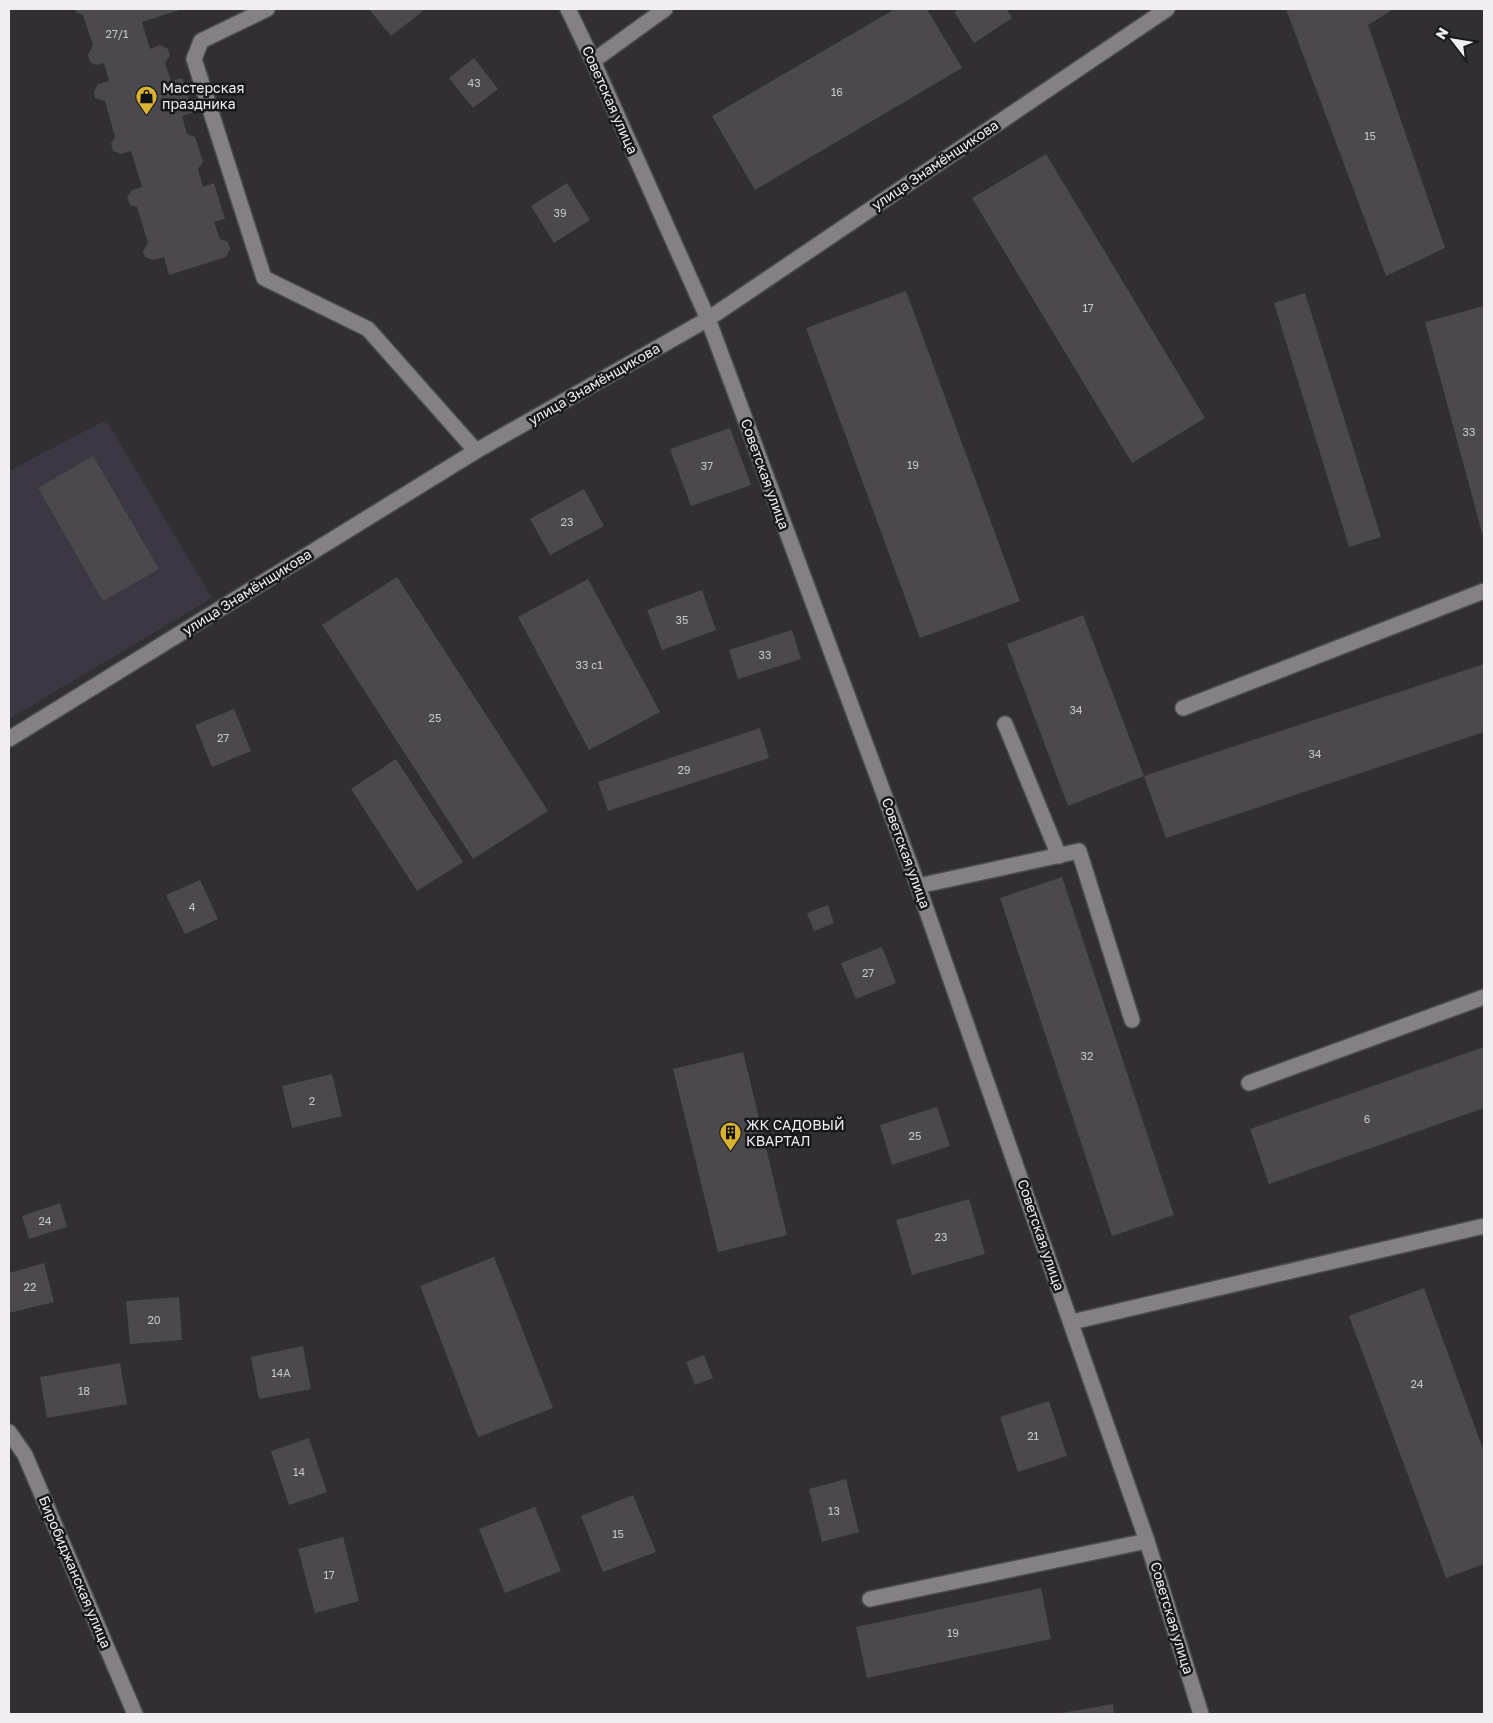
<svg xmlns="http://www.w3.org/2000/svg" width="1493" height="1723" viewBox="0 0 1493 1723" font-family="'Golos Text',sans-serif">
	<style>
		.built { fill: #3c3843 }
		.building { fill: #4b494e }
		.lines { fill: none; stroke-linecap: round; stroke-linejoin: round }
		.minor-casing { stroke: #4d4b4f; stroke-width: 18 }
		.minor { stroke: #838086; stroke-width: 15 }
		.labels { text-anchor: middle; stroke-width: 5; stroke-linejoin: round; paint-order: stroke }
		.number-label { font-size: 11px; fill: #c7c5c9 }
		.poi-label { font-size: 14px; fill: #f0eef2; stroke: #19181a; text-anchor: start }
		.street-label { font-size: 14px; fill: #f0eef2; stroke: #19181a }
	</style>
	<rect width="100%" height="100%" fill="#312f34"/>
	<polygon class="built" points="106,420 212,598 9,719 9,471"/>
	<g class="building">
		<polygon points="75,9 183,9 142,22 150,49 160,45 168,49 170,56 165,63 171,81 182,78 193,113 182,116 187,134 195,137 203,162 198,169 203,187 214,183 225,219 214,222 220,239 228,242 230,249 226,257 169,275 164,257 153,260 145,257 143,251 148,243 137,207 130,205 127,197 132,190 142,187 131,151 121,154 113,151 111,143 115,137 105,101 95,98 94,92 98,84 109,81 104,63 96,65 90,62 88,55 93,45 83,15 76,12"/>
		<polygon points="369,9 421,9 423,11 391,36"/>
		<polygon points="895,9 927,9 962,68 755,190 712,116"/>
		<polygon points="959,9 1007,9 1012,18 974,43 954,12"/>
		<polygon points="1286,9 1394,9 1368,25 1445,248 1386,276"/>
		<polygon points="474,58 498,89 473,108 449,78"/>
		<polygon points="1046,154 1205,418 1132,463 972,198"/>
		<polygon points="567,183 590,220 554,243 531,206"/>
		<polygon points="906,291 1020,601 920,638 806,328"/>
		<polygon points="1305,293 1381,537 1349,547 1274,303"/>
		<polygon points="1484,306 1484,540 1425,322"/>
		<polygon points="730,428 751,485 691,506 670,449"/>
		<polygon points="93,456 159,569 103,601 38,488"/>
		<polygon points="584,489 604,526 550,555 530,519"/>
		<polygon points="397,577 548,811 473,859 322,625"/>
		<polygon points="588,579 660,712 589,750 518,617"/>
		<polygon points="702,590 716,630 662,650 647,610"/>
		<polygon points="1083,615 1144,776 1068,806 1007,644"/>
		<polygon points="792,630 801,659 738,679 729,650"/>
		<polygon points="1484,664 1484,732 1166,838 1144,776"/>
		<polygon points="234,709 251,751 212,767 195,725"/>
		<polygon points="760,728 769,758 608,811 598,782"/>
		<polygon points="396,759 463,862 417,891 351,789"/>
		<polygon points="1062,877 1174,1215 1112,1236 1000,898"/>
		<polygon points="200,880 218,919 185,934 166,895"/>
		<polygon points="828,905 834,923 814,931 807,913"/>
		<polygon points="882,947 896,983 856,999 841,963"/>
		<polygon points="1484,1047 1484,1108 1269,1184 1250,1129"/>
		<polygon points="743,1052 787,1235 718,1252 673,1069"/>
		<polygon points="332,1074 342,1116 292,1128 282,1086"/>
		<polygon points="937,1107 950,1146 892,1165 880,1125"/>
		<polygon points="969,1199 985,1254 912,1275 896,1220"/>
		<polygon points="60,1203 67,1227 29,1239 22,1216"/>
		<polygon points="494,1257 553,1408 478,1437 420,1286"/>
		<polygon points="44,1263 54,1302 9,1313 9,1273"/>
		<polygon points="1424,1288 1484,1452 1484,1564 1446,1578 1349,1316"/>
		<polygon points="179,1297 182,1340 130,1344 126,1301"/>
		<polygon points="303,1346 311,1389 259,1399 251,1357"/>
		<polygon points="704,1355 713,1378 695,1385 686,1362"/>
		<polygon points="120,1363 127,1404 47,1418 40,1377"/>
		<polygon points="1049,1401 1067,1456 1018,1472 1000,1417"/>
		<polygon points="309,1438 327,1492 289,1505 271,1451"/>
		<polygon points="846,1479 859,1532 822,1542 809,1489"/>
		<polygon points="633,1495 656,1552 603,1572 581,1516"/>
		<polygon points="535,1507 561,1571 505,1593 479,1529"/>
		<polygon points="343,1537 359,1601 315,1613 298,1549"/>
		<polygon points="1041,1588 1051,1639 867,1678 856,1627"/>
		<polygon points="1113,1704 1114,1714 1062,1714 1062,1713"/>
	</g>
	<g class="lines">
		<defs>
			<g id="minor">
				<polyline points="267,9 201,41 194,59 264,278 368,329 476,451"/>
				<polyline points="568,9 593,61 708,319 918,886 1147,1541 1201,1714"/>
				<polyline points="593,61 665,9"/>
				<polyline points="1183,708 1484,591"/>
				<polyline points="1005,724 1059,856"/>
				<polyline points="9,739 476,451 708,319 1167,9"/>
				<polyline points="918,886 1079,851 1132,1020"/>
				<polyline points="1249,1083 1484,997"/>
				<polyline points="1072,1322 1484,1226"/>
				<polyline points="9,1432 25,1455 135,1714"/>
				<polyline points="870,1599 1147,1541"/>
			</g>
		</defs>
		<use href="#minor" class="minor-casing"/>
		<use href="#minor" class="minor"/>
	</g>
	<defs>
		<symbol id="shop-pin" viewBox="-11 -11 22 30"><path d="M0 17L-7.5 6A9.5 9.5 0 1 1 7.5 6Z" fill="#dbb333" stroke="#19181a"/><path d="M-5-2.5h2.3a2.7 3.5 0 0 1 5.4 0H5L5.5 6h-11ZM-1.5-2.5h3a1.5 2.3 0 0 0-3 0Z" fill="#111"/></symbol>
		<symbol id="building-pin" viewBox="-11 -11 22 30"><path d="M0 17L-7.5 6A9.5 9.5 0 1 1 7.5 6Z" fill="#dbb333" stroke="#19181a"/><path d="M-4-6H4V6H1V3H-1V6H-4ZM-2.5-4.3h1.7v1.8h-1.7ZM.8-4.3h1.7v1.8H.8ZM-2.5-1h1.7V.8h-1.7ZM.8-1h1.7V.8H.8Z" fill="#111"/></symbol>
	</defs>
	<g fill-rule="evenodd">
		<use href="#shop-pin" x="134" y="84" width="25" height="34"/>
		<use href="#building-pin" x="718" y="1120" width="25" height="34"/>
	</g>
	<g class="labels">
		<g class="number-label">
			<text x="117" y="38">27/1</text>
			<text x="474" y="87">43</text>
			<text x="837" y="96">16</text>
			<text x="1370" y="140">15</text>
			<text x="560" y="217">39</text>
			<text x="1088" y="312">17</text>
			<text x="1469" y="436">33</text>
			<text x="913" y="469">19</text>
			<text x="707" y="470">37</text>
			<text x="567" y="526">23</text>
			<text x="682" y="624">35</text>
			<text x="765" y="659">33</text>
			<text x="589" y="669">33 с1</text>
			<text x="1076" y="714">34</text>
			<text x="435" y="722">25</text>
			<text x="223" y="742">27</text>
			<text x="1315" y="758">34</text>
			<text x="684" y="774">29</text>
			<text x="192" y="911">4</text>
			<text x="868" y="977">27</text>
			<text x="1087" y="1060">32</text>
			<text x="312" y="1105">2</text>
			<text x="1367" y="1123">6</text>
			<text x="915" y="1140">25</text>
			<text x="45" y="1225">24</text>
			<text x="941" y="1241">23</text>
			<text x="30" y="1291">22</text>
			<text x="154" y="1324">20</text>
			<text x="281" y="1377">14А</text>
			<text x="1417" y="1388">24</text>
			<text x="84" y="1395">18</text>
			<text x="1033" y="1440">21</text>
			<text x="299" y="1476">14</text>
			<text x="834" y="1515">13</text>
			<text x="618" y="1538">15</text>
			<text x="329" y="1579">17</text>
			<text x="953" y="1637">19</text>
		</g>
		<g class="poi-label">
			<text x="162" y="93">Мастерская<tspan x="162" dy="16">праздника</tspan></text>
			<text x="746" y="1130">ЖК САДОВЫЙ<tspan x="746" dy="16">КВАРТАЛ</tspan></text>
		</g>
		<g class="street-label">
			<text transform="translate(610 100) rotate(66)" y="5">Советская улица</text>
			<text transform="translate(935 165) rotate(-34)" y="5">улица Знамёнщикова</text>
			<text transform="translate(594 384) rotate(-30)" y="5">улица Знамёнщикова</text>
			<text transform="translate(765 474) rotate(70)" y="5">Советская улица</text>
			<text transform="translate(247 592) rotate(-32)" y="5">улица Знамёнщикова</text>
			<text transform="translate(906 853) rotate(70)" y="5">Советская улица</text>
			<text transform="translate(1041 1235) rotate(71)" y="5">Советская улица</text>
			<text transform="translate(75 1572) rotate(67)" y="5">Биробиджанская улица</text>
			<text transform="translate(1172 1618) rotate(73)" y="5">Советская улица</text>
		</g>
	</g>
	<rect width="1493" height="1723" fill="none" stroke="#f0eef2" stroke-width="20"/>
	<g transform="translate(1453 40) rotate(301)" stroke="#19181a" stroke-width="4" paint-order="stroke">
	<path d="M0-4L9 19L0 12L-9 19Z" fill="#f0eef2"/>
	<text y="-8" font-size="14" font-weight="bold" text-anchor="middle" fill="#f0eef2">N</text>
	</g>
</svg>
